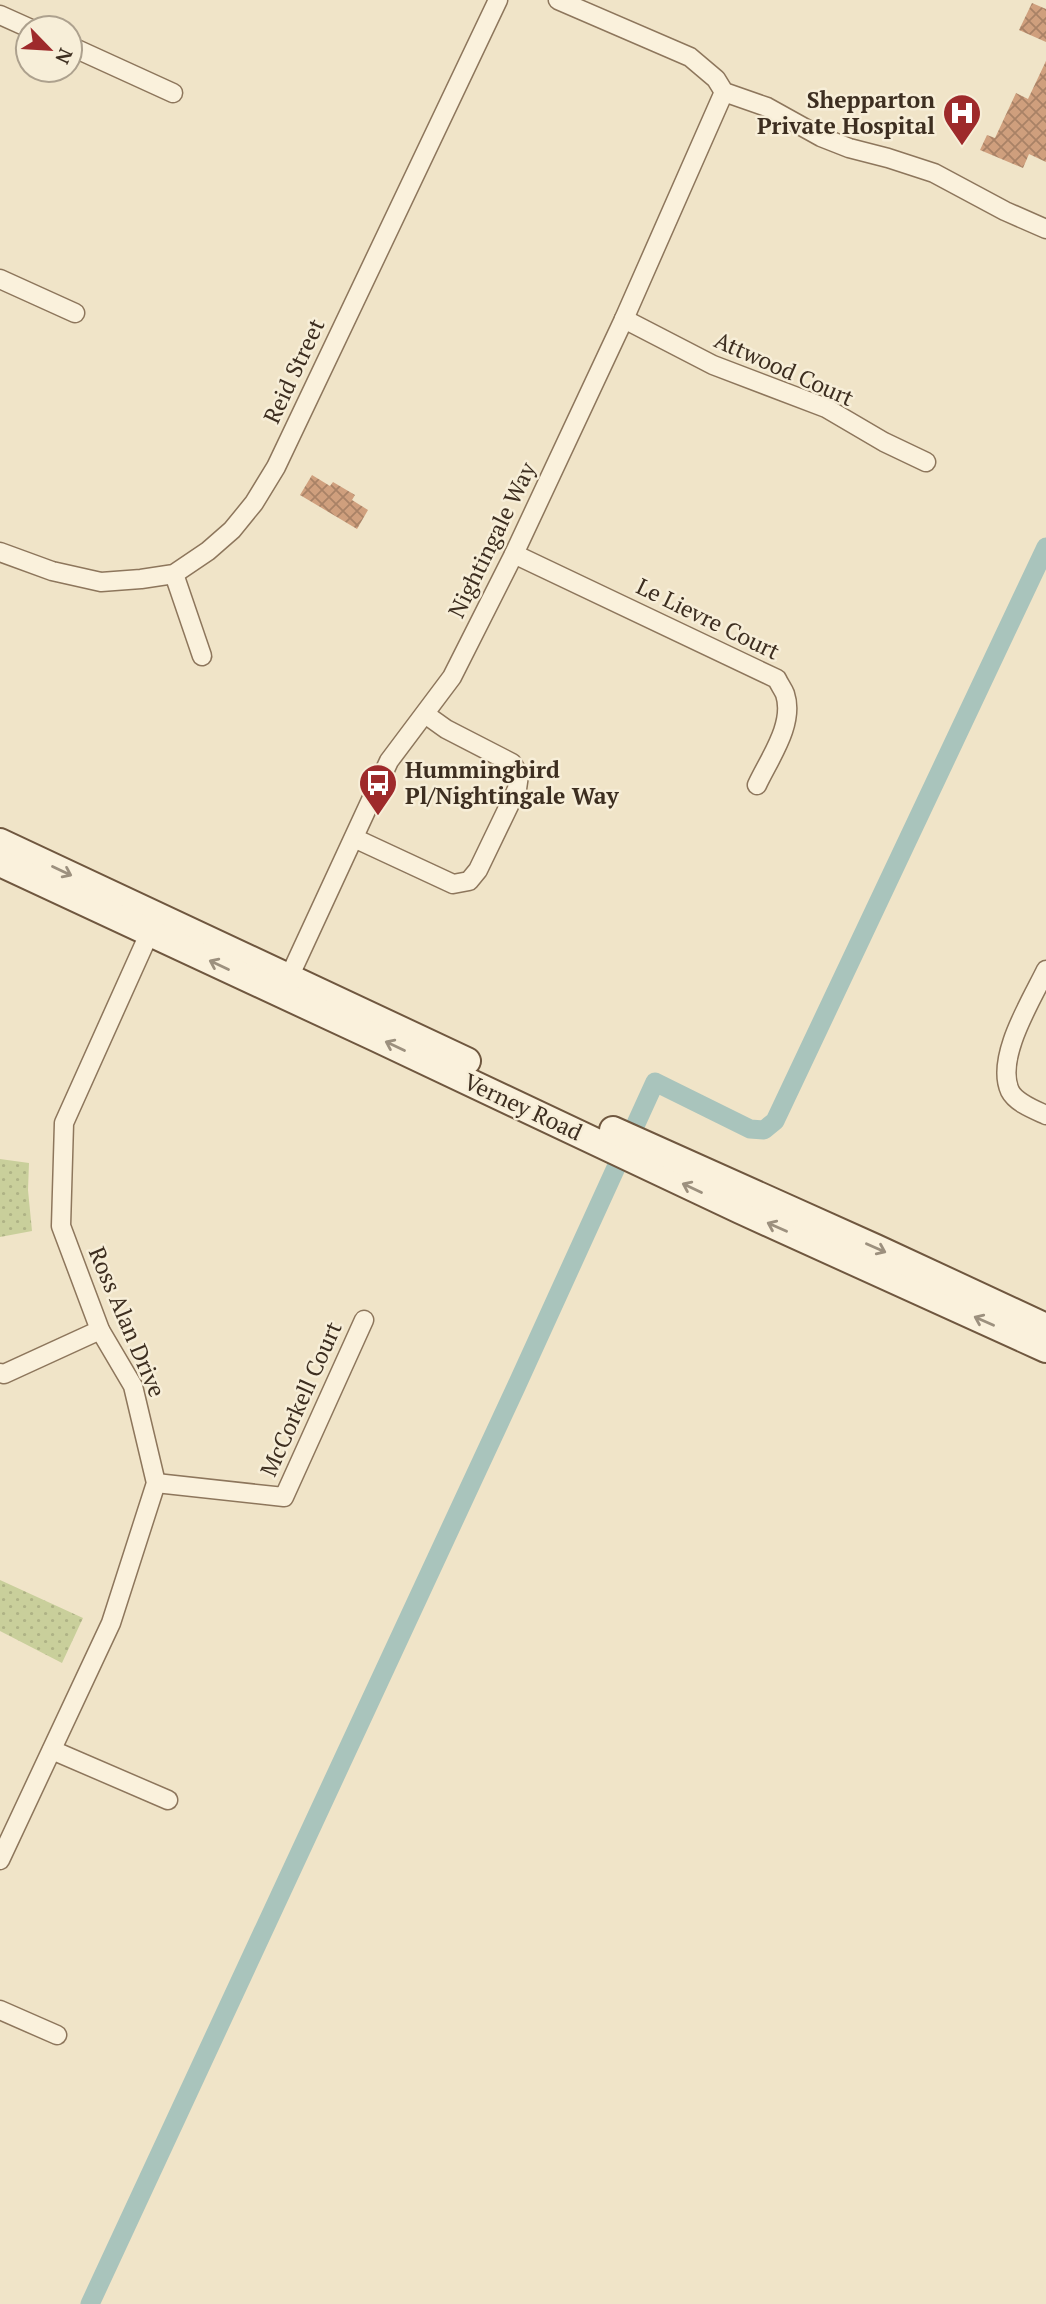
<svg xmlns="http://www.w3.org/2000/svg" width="1046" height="2304" viewBox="0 0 1046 2304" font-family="'PT Serif',serif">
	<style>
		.park { fill: url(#park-dots) }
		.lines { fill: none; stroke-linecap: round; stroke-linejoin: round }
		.canal { stroke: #a9c4bc; stroke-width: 19 }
		.building { fill: url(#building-cross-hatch) }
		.street-casing { stroke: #8d765c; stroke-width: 21 }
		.secondary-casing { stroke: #6f573f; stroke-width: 30 }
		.street { stroke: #faf1dc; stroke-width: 18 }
		.secondary { stroke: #faf1dc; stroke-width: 26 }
		.oneway { stroke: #9c907e }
		.labels { text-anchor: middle; stroke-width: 5; stroke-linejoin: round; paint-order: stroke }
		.poi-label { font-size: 23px; font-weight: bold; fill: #3d2e20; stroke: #f7eed8; text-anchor: end }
		.street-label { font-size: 23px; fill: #3d2e20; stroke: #f7eed8 }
	</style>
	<defs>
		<pattern id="park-dots" width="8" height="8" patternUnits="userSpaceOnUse" patternTransform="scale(1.75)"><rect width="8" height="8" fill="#c9cf9b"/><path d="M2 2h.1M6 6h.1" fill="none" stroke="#aeb285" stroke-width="1.8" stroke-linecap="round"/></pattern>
		<pattern id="building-cross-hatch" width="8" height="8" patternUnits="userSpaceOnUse" patternTransform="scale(1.75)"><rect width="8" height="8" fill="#cf9f7d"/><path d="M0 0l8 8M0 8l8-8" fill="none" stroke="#a98266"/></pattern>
	</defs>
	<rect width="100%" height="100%" fill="#f0e4c8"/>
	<g class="park">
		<polygon points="0,1159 29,1163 28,1190 32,1231 0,1237"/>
		<polygon points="0,1580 83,1618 62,1663 0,1631"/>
	</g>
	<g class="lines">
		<polyline class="canal" points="90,2304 516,1387 655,1082 750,1129 764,1130 775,1121 1046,547"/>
	</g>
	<g class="building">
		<polygon points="1032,3 1046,9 1046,42 1019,30"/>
		<polygon points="1046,61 1046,162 1029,154 1023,168 980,150 987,135 995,138 1016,93 1028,99"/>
		<polygon points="312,475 330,486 333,482 355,495 352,500 368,510 357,529 300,495"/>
	</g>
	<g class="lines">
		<defs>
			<g id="street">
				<polyline points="558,0 690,57 716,79 724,92 767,107 821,137 849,148 888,158 934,173 1005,211 1046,229"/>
				<polyline points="0,15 29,28"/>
				<polyline points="70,46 173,93"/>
				<polyline points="0,279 75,313"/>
				<polyline points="624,319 713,365 826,408 884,442 926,462"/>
				<polyline points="0,552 52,571 101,582 141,579 174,574 208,551 232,530 254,503 276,467 498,0"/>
				<path d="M514,554L777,679C779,684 783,689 785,694C795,724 769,759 757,785"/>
				<polyline points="174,574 202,656"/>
				<polyline points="354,838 453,884 469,881 478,870 517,789 519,775 512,763 446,729 425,714"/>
				<path d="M1046,970C1031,1001 995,1058 1010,1091C1016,1103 1035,1110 1046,1115"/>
				<polyline points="285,986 389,761 452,677 514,554 624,319 724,92"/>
				<polyline points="0,1373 4,1374 100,1330"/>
				<polyline points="156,1483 284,1497 364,1320"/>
				<polyline points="52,1750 168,1800"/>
				<polyline points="0,1860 111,1623 156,1483 133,1386 100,1330 61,1226 64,1123 153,925"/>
				<polyline points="0,2010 57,2035"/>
			</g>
			<g id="secondary">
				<polyline points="0,842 467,1061"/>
				<polyline points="0,863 376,1038 740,1210 1046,1349"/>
				<polyline points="613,1130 876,1248 1046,1327"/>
			</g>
		</defs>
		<use href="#street" class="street-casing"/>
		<use href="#secondary" class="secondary-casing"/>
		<use href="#street" class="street"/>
		<use href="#secondary" class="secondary"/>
	</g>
	<defs><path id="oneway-shaft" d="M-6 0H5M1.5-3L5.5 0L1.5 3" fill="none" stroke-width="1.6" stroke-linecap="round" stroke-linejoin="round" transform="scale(1.75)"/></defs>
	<g class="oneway">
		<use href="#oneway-shaft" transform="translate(62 871) rotate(25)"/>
		<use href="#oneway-shaft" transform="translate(219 965) rotate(-155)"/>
		<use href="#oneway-shaft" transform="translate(395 1046) rotate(-155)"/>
		<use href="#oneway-shaft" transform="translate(692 1188) rotate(-155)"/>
		<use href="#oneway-shaft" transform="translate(777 1227) rotate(-156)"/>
		<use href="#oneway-shaft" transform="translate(876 1248) rotate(24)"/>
		<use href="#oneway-shaft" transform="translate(984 1321) rotate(-156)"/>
	</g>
	<defs>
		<symbol id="hospital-pin" viewBox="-11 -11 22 30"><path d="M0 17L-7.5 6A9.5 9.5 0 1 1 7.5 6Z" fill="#9e2a2b" stroke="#f7eed8"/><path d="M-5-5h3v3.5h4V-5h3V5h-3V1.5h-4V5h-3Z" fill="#fff"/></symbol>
		<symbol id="bus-pin" viewBox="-11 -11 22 30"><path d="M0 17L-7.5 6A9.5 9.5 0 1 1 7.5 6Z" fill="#9e2a2b" stroke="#f7eed8"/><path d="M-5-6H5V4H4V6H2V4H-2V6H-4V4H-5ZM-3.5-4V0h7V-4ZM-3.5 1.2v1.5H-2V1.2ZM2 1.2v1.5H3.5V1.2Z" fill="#fff"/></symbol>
	</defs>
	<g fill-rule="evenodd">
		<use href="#hospital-pin" x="940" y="91" width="44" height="60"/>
		<use href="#bus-pin" x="356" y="761" width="44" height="60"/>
	</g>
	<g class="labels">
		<g class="poi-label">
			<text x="935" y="108">Shepparton<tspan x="935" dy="26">Private Hospital</tspan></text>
			<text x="405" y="778" text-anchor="start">Hummingbird<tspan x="405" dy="26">Pl/Nightingale Way</tspan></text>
		</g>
		<g class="street-label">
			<text transform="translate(784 369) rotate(24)" y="8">Attwood Court</text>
			<text transform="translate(294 371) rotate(-65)" y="8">Reid Street</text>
			<text transform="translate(492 540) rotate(-64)" y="8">Nightingale Way</text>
			<text transform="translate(708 619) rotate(26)" y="8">Le Lievre Court</text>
			<text transform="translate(523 1107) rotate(25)" y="8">Verney Road</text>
			<text transform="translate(127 1322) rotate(67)" y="8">Ross Alan Drive</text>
			<text transform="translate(301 1399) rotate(-66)" y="8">McCorkell Court</text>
		</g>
	</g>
	<g transform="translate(49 49) rotate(115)"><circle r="33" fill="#f7eed8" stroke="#ada18e" stroke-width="2"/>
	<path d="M0-5L12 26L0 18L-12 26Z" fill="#9e2a2b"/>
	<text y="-10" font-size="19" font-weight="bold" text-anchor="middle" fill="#3d2e20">N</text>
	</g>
</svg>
